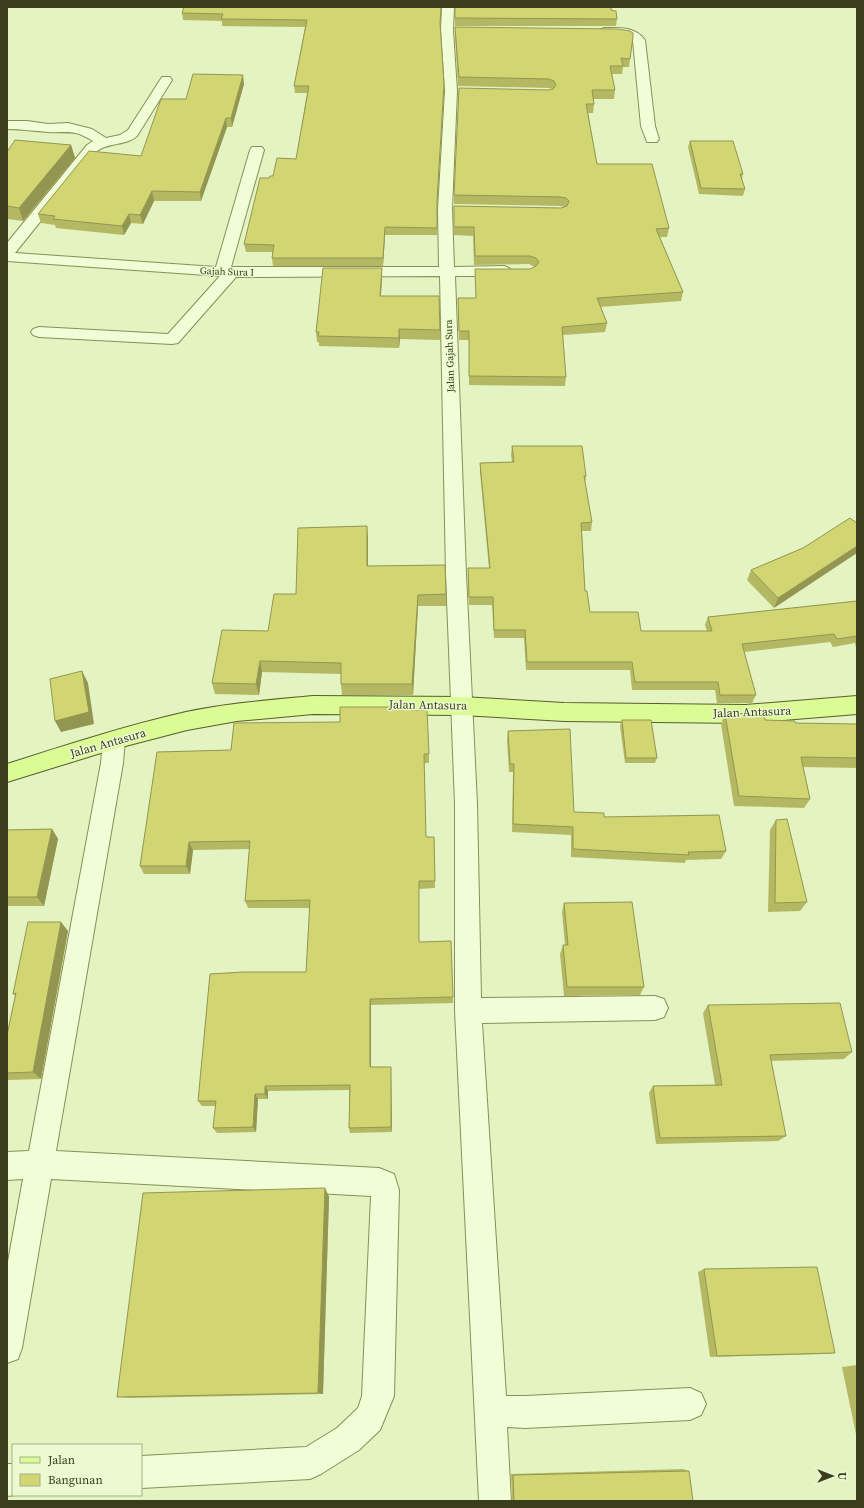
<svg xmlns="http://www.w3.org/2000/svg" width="864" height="1508" viewBox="0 0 864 1508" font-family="'Source Serif 4',serif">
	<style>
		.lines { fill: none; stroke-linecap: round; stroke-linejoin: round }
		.minor-casing { stroke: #879056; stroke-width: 2 }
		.major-casing { stroke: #585d2b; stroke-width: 2 }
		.minor { fill: #f0fdd6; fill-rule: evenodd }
		.major { fill: #dbfb95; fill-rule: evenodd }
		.wall { fill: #b5b862 }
		.shaded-wall { fill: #939650 }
		.building { fill: #d2d672; stroke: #939650 }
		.labels { text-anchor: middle; stroke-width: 3; stroke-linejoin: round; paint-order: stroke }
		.far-street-label { font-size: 10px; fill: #3a3e1c; stroke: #ecfad2 }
		.street-label { font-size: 12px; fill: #3a3e1c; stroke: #ecfad2 }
	</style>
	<rect width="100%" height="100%" fill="#e3f3c1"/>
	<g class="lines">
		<defs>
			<g id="minor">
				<path d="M442,7H454L453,30L457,91L452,209L454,267L504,266L509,268L512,271L509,274L504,276H455L466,574L477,804L481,998L655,996L664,999L668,1008L664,1017L655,1020L482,1023L506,1396H525L690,1388L701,1393L706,1404L701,1415L690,1420L525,1428L507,1427L511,1501H479L455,1011V804L446,574L440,276L236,277L178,343L172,344L39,337L33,335L31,332L33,329L39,327L168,334L220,276L7,261V243L87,145L93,141C73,129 70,133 48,132C34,131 21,129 7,129V121H27L48,124L68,123L92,129L106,138L120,135L128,130L162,77H170L172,80L137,136C126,146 109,142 97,151L15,253L216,267L250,150L252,147H262L264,150L231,267H439L438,209L445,91L441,30Z"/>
				<path d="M604,28C619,28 635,26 645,40L655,126L659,139L657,142H647L641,126L633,41L625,36L600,34L598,32L600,30Z"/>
				<polygon points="114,731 122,734 125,740 123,763 56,1151 379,1168 394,1174 399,1190 394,1396 380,1430 359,1450 321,1474 310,1479 141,1488 141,1456 306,1447 337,1428 358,1408 362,1396 371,1196 51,1179 22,1348 18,1359 7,1363 7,1267 23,1179 7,1180 7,1152 29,1151 101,763 103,740 106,734"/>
				<polygon points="7,1464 13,1464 13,1495 16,1495 7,1496"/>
			</g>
			<path id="major" d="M313,696L462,697L564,703L745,705L857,696V714L745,723L564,721L462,715L313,714L237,721L187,730L114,749L7,782V764C66,745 125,726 186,712C228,703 271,700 313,696Z"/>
		</defs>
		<use href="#minor" class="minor-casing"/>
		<use href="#major" class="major-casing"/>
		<use href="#minor" class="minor"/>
		<use href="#major" class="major"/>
	</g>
	<g class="wall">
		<polygon points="441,7 440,26 444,91 437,207 437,235 385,235 383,266 273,266 272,258 273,252 246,252 244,244 269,178 296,159 307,93 295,93 294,86 305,27 222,26 222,21 183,20 182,13"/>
		<polygon points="455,7 611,10 617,19 616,26 455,26"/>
		<polygon points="455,27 633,37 629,67 623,67 622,74 612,74 615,90 614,99 594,99 594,104 593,113 588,113 597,164 669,228 667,237 660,237 683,292 681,301 600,307 607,323 605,332 563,335 566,377 565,386 469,385 469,340 459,340 458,298 476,298 475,269 530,269 535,267 529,264 474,265 473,236 454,235 454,206 561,208 565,207 560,206 454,204 454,195 549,90 553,89 548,88 458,86 455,36"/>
		<polygon points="244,84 232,127 227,127 201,201 154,201 143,224 131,223 124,235 56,228 55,225 41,223 38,214 141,156 186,99"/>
		<polygon points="690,141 743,174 742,179 745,189 743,196 699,194 688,147"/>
		<polygon points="71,145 75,158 23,221 7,219 7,152"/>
		<polygon points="382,278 381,296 440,330 440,340 400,339 399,348 319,346 319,342 317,342 316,332"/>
		<polygon points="512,446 586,476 585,483 592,522 591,531 582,531 585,591 590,612 641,631 707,631 705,625 708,617 857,601 857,652 855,643 833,647 830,642 744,652 756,695 752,703 717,703 715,690 632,690 630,670 526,670 524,638 494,638 492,605 469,605 468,577 468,568 489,568 480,472 480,463 512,462 511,455"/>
		<polygon points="368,538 368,566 446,594 446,606 418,606 413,695 342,695 341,684 341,674 262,672 259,695 215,694 212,683 268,631 296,594"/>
		<polygon points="803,548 774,608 747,580 751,570"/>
		<polygon points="411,710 429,754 429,763 424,763 426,837 434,837 435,888 419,889 419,942 453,997 453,1003 371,1005 371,1067 391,1067 391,1073 392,1132 350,1133 349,1128 349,1090 268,1091 268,1099 258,1099 256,1132 217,1133 213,1128 216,1106 202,1106 198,1101 306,972 310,908 248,908 245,901 250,849 193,850 190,874 144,874 140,866 231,750 340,722"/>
		<polygon points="725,714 765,720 795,723 857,725 857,768 803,767 810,799 804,808 734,806 721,724"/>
		<polygon points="622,720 657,758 655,763 625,763 620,726"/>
		<polygon points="508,731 574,812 604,817 726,851 721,859 686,860 685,863 571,857 571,835 512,832 513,772 509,772 507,740"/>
		<polygon points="776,820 807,902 800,911 768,912 770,830"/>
		<polygon points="52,829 58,839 44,906 7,906 7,830"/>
		<polygon points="564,903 644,987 640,995 564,996 560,954 563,945 565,945 562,912"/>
		<polygon points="68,931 41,1079 8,1080 7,1079 7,1035 15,996 13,994"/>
		<polygon points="708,1005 852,1052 844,1059 771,1061 786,1136 778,1141 656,1144 649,1093 653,1086 715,1085 703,1013"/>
		<polygon points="325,1188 329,1197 323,1394 130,1398 117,1397"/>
		<polygon points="704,1269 835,1353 826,1354 710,1357 698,1272"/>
		<polygon points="857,1365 857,1439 842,1367"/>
		<polygon points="683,1469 689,1471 693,1501 512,1501 511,1474"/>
	</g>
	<g class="shaded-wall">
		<polygon points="243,75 244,84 232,127 231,118"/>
		<polygon points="226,118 227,127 201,201 200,192"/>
		<polygon points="71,145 75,158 23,221 19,208"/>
		<polygon points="152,191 154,201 143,224 140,215"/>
		<polygon points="129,214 131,223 124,235 122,226"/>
		<polygon points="385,227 385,235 383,266 383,258"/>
		<polygon points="382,268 382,278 380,306 380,296"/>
		<polygon points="399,329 400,339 399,348"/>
		<polygon points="367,526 368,538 368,578 367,566"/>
		<polygon points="857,546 857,553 774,608 778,598"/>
		<polygon points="418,595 418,606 413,695 412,684"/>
		<polygon points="260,661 262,672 259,695 256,684"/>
		<polygon points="82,671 88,683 94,724 61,732 55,721"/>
		<polygon points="52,829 58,839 44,906 37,897"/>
		<polygon points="189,842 193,850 190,874 186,866"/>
		<polygon points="61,922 68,931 41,1079 33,1072"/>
		<polygon points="370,999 371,1005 371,1073 370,1067"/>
		<polygon points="391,1067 391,1073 392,1132 391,1127"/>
		<polygon points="265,1086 268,1091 268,1099 265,1094"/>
		<polygon points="255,1094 258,1099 256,1132 253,1127"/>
		<polygon points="325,1188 329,1197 323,1394 318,1393"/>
	</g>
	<g class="building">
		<polygon points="184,7 441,7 440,23 444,84 437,201 437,228 385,227 383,258 272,258 274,245 244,244 260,178 269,178 270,176 273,176 277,158 296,159 309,86 294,86 307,20 221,19 223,14 182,13"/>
		<polygon points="455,7 611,7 611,10 616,11 617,19 455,18"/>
		<polygon points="455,27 618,29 630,31 633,33 633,37 630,59 621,58 623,66 610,66 615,90 592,90 594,104 586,104 597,164 652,164 669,228 656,229 683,292 597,298 607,323 562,327 566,377 469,376 469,331 459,331 458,298 476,298 475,269 530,269 536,266 539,262 536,258 530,256 475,256 474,227 454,227 454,206 561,208 567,206 569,201 566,198 561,197 454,195 459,88 549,90 553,89 556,85 554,81 549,79 459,77"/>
		<polygon points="193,74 243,75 231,118 226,118 200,192 152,191 140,215 129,214 122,226 53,219 55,216 38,214 89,151 141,156 161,99 186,99"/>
		<polygon points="15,140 71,145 19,208 7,206 7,152"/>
		<polygon points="690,141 733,141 743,174 740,174 745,189 701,188"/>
		<polygon points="323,268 382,268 380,296 439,296 440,330 399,329 399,338 318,336 319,332 316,332"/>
		<polygon points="512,446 582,446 586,476 584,476 592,522 581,523 585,591 587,591 590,612 638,612 641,631 712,631 708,617 857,601 857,636 837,639 834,634 742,644 756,695 720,695 718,682 635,682 632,662 527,662 525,630 494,630 493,597 469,597 468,568 490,568 480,463 514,462"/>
		<polygon points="850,518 857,523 857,546 778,598 751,570 803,548"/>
		<polygon points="367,526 367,566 445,565 446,594 418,595 412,684 341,684 341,663 260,661 256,684 212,683 222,630 268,631 274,594 296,594 298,528"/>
		<polygon points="82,671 89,712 55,721 50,679"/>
		<polygon points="340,707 411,707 411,710 427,710 429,754 424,754 426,837 434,837 435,881 419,881 419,942 451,941 453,997 370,999 370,1067 391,1067 391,1127 349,1128 350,1085 265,1086 265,1094 255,1094 253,1127 213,1128 216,1101 198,1101 210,974 243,972 306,972 310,900 245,901 250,841 189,842 186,866 140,866 157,752 231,750 234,723 340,722"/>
		<polygon points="763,713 765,720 795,721 795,723 857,724 857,758 801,757 810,799 739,796 725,714"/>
		<polygon points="622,720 651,720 657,758 626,758"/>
		<polygon points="570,729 574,812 604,813 604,817 719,815 726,851 688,852 689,855 573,849 573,827 513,824 514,764 510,764 508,731"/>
		<polygon points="787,819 807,902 775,903 776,820"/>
		<polygon points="52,829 37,897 7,897 7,830"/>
		<polygon points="632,902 644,987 567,987 563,945 568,945 564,903"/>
		<polygon points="28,922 61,922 33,1072 7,1073 7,1035 16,993 13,994"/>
		<polygon points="840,1003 852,1052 770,1055 786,1136 660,1138 653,1086 722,1085 708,1005"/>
		<polygon points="325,1188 318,1393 117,1397 143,1193"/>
		<polygon points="817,1267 835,1353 717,1356 704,1269"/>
		<polygon points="689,1471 693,1501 514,1501 513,1475"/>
	</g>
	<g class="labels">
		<g class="far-street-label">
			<text transform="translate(227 271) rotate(2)" y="4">Gajah Sura I</text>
			<text transform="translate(449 356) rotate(-92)" y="4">Jalan Gajah Sura</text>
		</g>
		<g class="street-label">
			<text transform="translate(428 705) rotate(1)" y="4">Jalan Antasura</text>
			<text transform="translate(752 712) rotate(-2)" y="4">Jalan Antasura</text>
			<text transform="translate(108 743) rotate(-16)" y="4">Jalan Antasura</text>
		</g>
	</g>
	<rect width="864" height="1508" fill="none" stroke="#3a3e1c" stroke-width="16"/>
	<rect x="12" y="1444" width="130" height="52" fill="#ecfad2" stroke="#a5af89"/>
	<rect x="20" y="1457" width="20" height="6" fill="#dbfb95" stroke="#a5af89"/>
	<text x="48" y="1464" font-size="12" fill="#3a3e1c">Jalan</text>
	<rect x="20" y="1474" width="20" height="12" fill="#d2d672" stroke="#a5af89"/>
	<text x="48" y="1484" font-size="12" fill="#3a3e1c">Bangunan</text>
	<g transform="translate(832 1476) rotate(90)" stroke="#ecfad2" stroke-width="3" paint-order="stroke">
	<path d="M0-3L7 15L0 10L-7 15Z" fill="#3a3e1c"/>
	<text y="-6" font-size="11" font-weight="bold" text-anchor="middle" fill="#3a3e1c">U</text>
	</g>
</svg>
